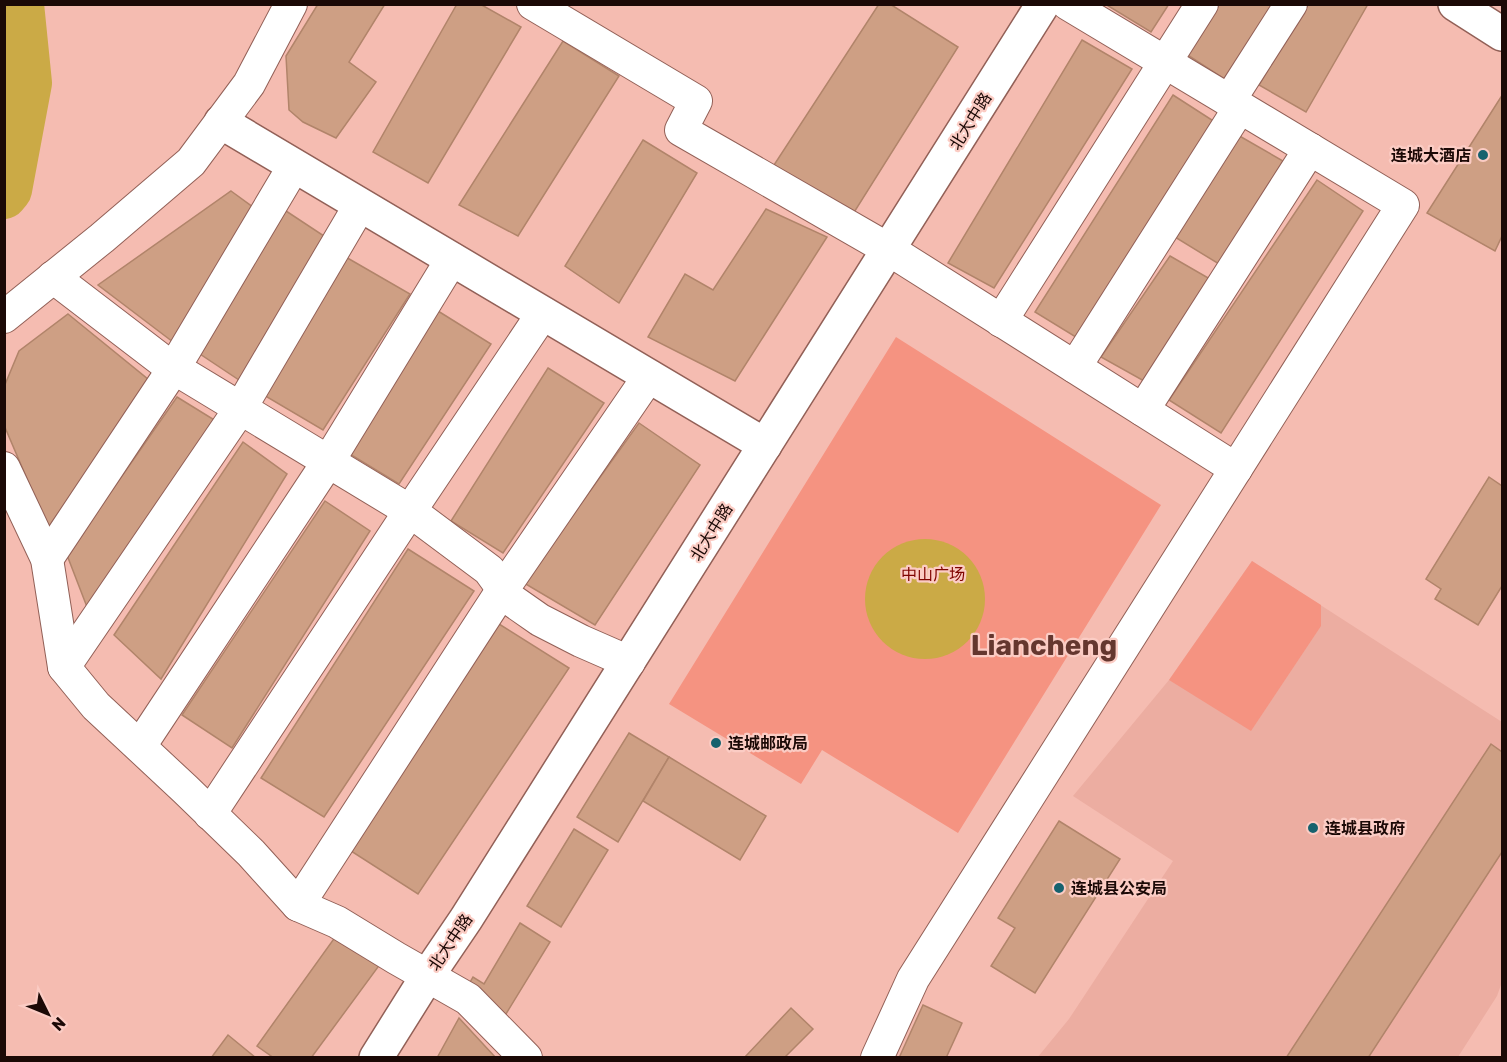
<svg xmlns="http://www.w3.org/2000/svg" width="1507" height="1062" viewBox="0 0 1507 1062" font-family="Rubik,'Noto Sans SC',sans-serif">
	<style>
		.built { fill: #ecada1 }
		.green { fill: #f59381 }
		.water { fill: #cbaa46 }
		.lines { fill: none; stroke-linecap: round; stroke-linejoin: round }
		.river { stroke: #cbaa46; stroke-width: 46 }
		.building { fill: #ce9f84; stroke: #b1846a; stroke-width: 1.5 }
		.minor-casing { stroke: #926057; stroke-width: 34 }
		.tertiary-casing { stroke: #926057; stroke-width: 36 }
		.secondary-casing { stroke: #926057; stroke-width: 36 }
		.minor { stroke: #fff; stroke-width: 32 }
		.tertiary { stroke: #fff; stroke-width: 33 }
		.secondary { stroke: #fff; stroke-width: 33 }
		.poi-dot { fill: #16626e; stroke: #fbccc4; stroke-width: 2 }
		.labels { text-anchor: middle; stroke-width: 4.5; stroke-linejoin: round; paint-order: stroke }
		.street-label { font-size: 16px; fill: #1b0906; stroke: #fbccc4 }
		.poi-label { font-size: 16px; font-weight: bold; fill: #1b0906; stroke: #fbccc4; text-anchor: start }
		.park-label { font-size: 16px; fill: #800500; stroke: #fbccc4 }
		.town-label { font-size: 28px; font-weight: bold; fill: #65372f; stroke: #fbccc4 }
	</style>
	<rect width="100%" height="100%" fill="#f5bcb1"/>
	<polygon class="built" points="1252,561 1502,722 1502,982 1497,996 1458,1057 1037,1058 1069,1019 1173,861 1073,796 1169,680"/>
	<g class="green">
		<polygon points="896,337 1161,505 958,833 822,750 801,784 669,704"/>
		<polygon points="1252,561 1321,605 1321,626 1251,731 1169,680"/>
	</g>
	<circle class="water" cx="925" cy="599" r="60"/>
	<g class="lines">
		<polyline class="river" points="4,196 9,190 29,83 21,4"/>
	</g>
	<g class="building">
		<polygon points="318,4 385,4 349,62 376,82 336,138 303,122 289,110 286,56"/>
		<polygon points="457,4 480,4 521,27 428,183 373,152"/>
		<polygon points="879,4 890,4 958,47 853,214 774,165"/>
		<polygon points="1105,4 1169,4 1151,32"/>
		<polygon points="1218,4 1273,4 1226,80 1186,54"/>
		<polygon points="1308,4 1368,4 1306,112 1259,85"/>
		<polygon points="1082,40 1132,69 994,288 948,263"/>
		<polygon points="563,41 619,76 518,236 459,205"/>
		<polygon points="1173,95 1215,122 1079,339 1035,312"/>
		<polygon points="1501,97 1502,98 1502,236 1495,251 1427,213"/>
		<polygon points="1236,134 1283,161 1219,264 1170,234"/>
		<polygon points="643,140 697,173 619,303 565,266"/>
		<polygon points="1317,180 1363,211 1221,433 1169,400"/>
		<polygon points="231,191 257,210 173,342 98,285"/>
		<polygon points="283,209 324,236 239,380 197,352"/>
		<polygon points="766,209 827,237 735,381 648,337 685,274 713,290"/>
		<polygon points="344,256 410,294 323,430 262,394"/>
		<polygon points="1170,256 1210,279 1144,381 1101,357"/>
		<polygon points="438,311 491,344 399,484 348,453"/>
		<polygon points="68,314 149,380 48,528 4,425 4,387 19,351"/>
		<polygon points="548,368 604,403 503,553 451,521"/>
		<polygon points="177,397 216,421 87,607 67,555"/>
		<polygon points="639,423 700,465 595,625 524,583"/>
		<polygon points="243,442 287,474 161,679 114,635"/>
		<polygon points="1489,477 1502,486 1502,586 1478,625 1435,599 1441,589 1426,579"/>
		<polygon points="325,501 370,531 232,748 182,715"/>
		<polygon points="408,549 474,591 324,817 261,778"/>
		<polygon points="499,624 569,668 418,894 351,851"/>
		<polygon points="629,733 669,757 618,842 577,817"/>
		<polygon points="1491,744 1502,752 1502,852 1368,1058 1286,1058"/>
		<polygon points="669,757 766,816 740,860 643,801"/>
		<polygon points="1059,821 1120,859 1035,993 991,966 1015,928 998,918"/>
		<polygon points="574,829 608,850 561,927 527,906"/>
		<polygon points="351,915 392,948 311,1058 274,1058 257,1046"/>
		<polygon points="520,923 550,942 498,1027 458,1003 473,977 484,984"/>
		<polygon points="923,1005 962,1023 946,1058 899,1058"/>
		<polygon points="791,1008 813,1029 784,1058 744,1058"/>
		<polygon points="459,1018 496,1058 437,1058"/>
		<polygon points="228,1035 256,1058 211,1058"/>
	</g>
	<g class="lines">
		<defs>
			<g id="minor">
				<polyline points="533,4 696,101 681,130 888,249 1236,469"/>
				<polyline points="1229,101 1291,4"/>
				<polyline points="53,277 164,362 410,511 489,570 510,599 540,620 581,641 629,662"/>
				<polyline points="4,317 102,238 191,162 249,84 291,4"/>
				<polyline points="1001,321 1202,4"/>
				<polyline points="1075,367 1240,107"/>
				<polyline points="1143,410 1310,149"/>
				<polyline points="4,468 47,559 64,667 96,706 185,789 251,853 298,905 337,922 396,958 468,999 526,1058"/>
				<polyline points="47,559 174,368 294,166"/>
				<polyline points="64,667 240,409 360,205"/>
				<polyline points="140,746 328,462 452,259"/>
				<polyline points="210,814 410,511 543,313"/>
				<polyline points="298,905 503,589 649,376"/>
				<polyline points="877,1058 913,979 1403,205 1068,4"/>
			</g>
			<g id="tertiary">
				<polyline points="1455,4 1502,34"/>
				<polyline points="221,122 765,445"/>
			</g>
			<polyline id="secondary" points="376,1058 428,975 466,919 1043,4"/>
		</defs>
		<use href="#minor" class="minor-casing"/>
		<use href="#tertiary" class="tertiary-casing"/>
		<use href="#secondary" class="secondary-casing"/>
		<use href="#minor" class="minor"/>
		<use href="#tertiary" class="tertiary"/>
		<use href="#secondary" class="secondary"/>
	</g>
	<g class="poi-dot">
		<circle cx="1483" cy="155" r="6"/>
		<circle cx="716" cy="743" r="6"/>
		<circle cx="1313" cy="828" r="6"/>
		<circle cx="1059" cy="888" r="6"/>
	</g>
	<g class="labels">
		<g class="street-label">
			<text transform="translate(970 121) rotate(-58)" y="6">北大中路</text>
			<text transform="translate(711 532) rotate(-58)" y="6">北大中路</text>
			<text transform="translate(450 942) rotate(-56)" y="6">北大中路</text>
		</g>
		<g class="poi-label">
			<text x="1471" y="161" text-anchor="end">连城大酒店</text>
			<text x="728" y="749">连城邮政局</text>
			<text x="1325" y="834">连城县政府</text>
			<text x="1071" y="894">连城县公安局</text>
		</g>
		<g class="park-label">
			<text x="933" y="580">中山广场</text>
		</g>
		<g class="town-label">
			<text x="1044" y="655">Liancheng</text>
		</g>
	</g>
	<rect width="1507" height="1062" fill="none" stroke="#1b0906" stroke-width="12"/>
	<g transform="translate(48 1014) rotate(133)" stroke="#fbccc4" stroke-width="4.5" paint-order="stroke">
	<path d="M0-4.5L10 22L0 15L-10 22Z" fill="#1b0906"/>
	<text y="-9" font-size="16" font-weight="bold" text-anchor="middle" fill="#1b0906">N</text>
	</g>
</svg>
